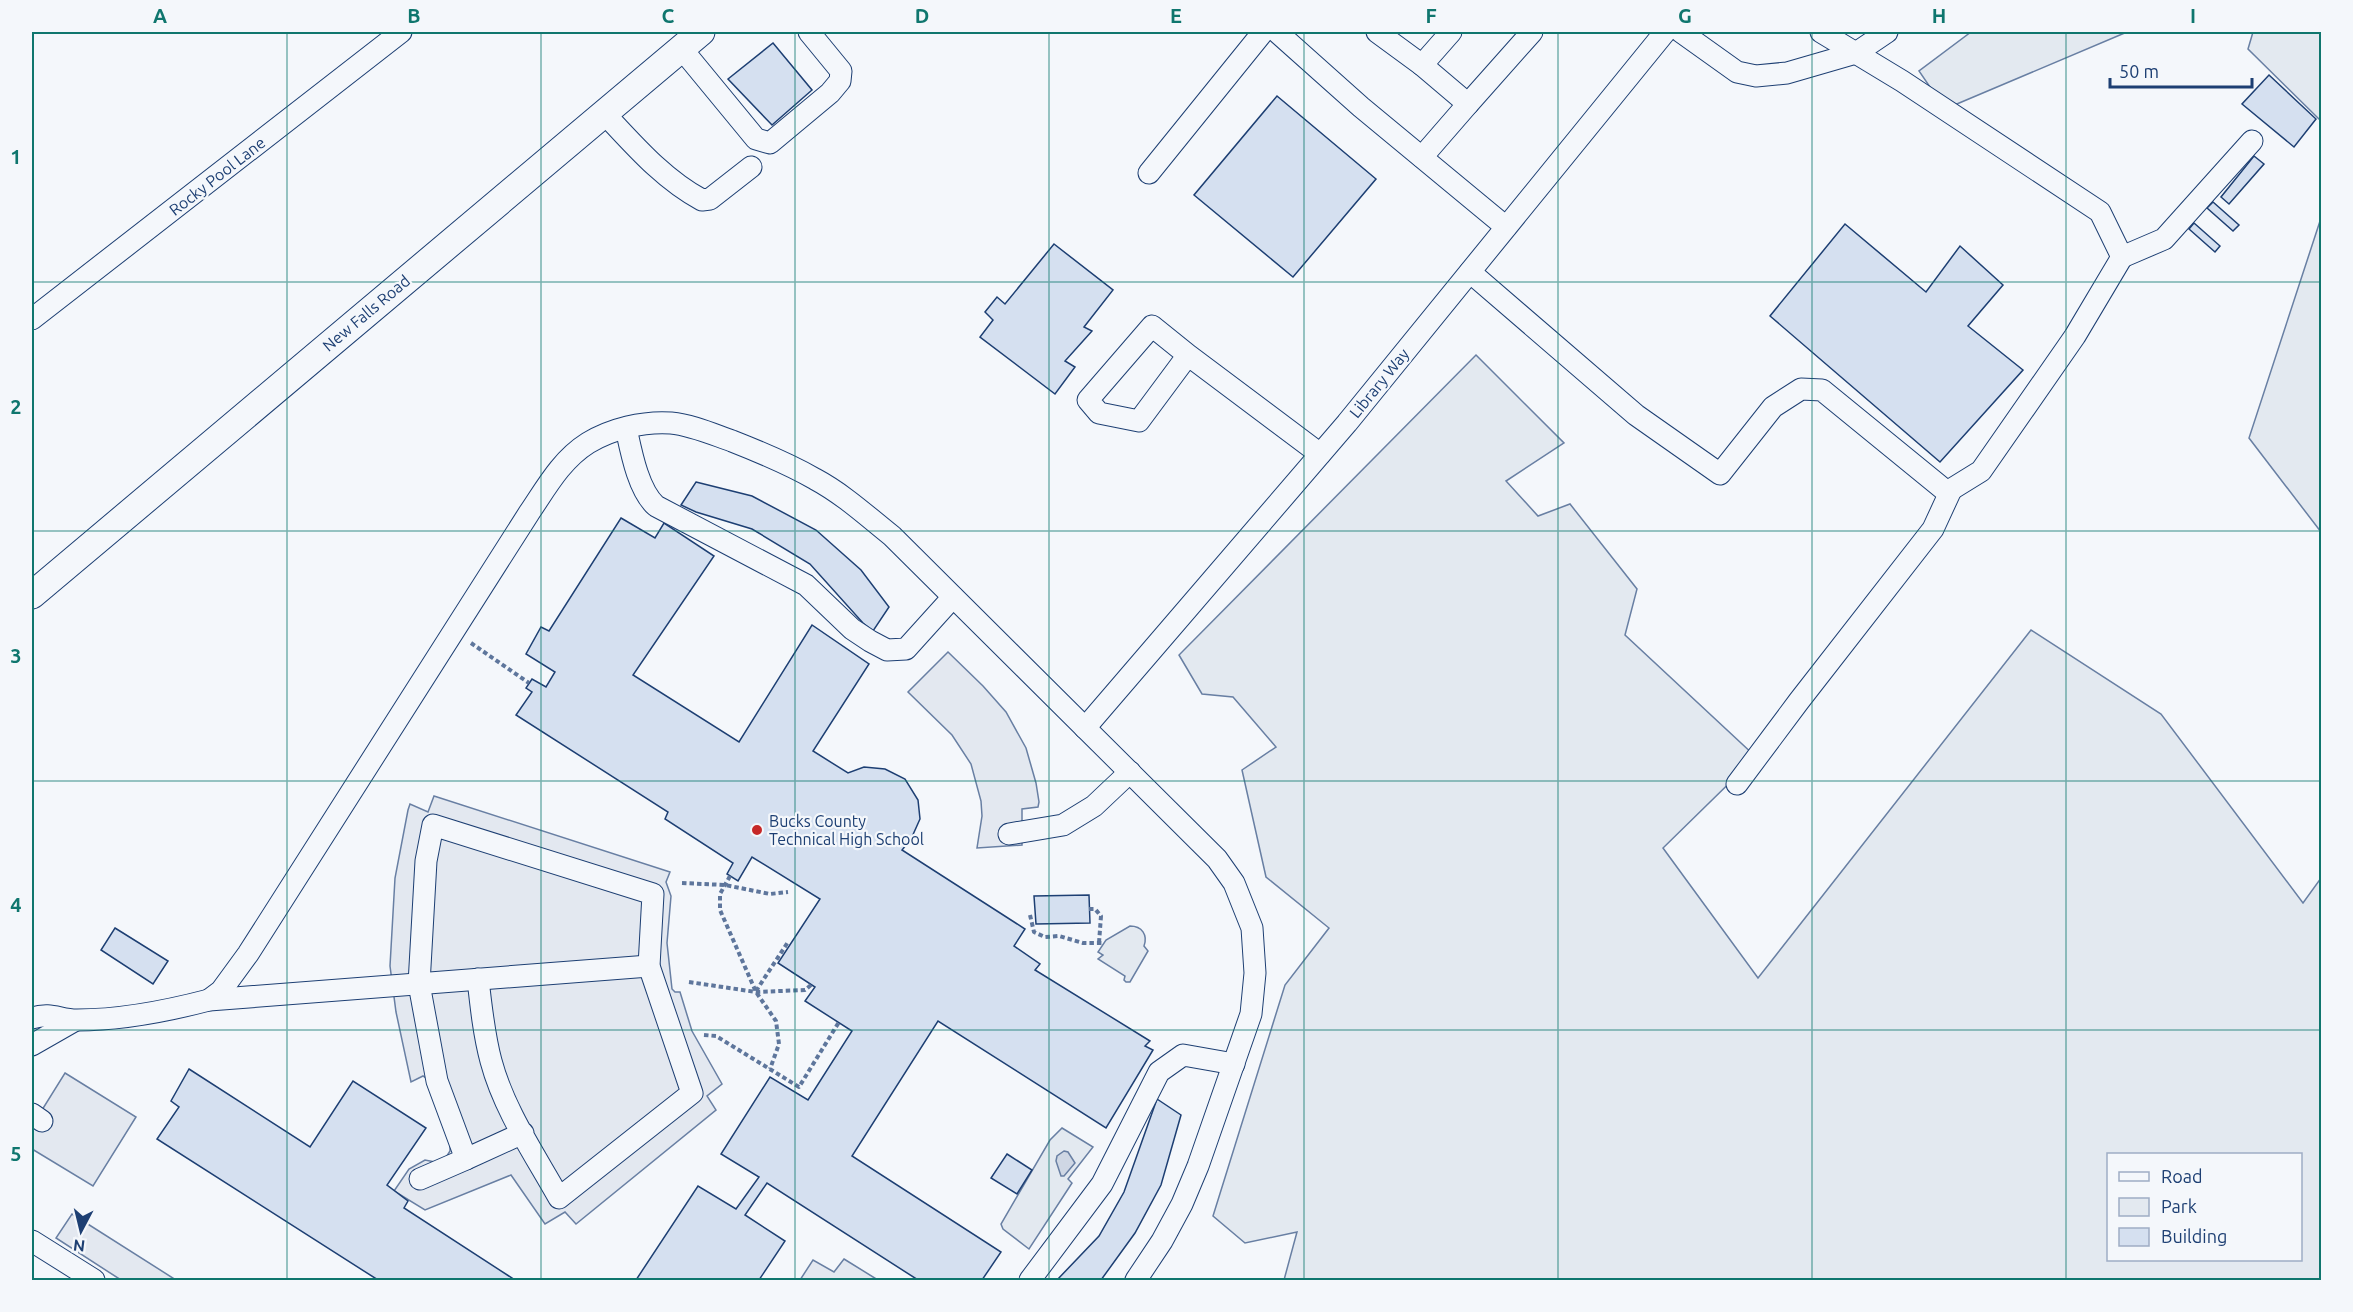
<svg xmlns="http://www.w3.org/2000/svg" width="2353" height="1312" viewBox="0 0 2353 1312" font-family="Ubuntu,sans-serif">
	<style>
		.green { fill: #e3e9f0; stroke: #687fa3; stroke-width: 1.5; fill-rule: evenodd }
		.parking { fill: #e3e8f0; stroke: #687fa3; stroke-width: 1.5 }
		.water { fill: #cfd7e4; stroke: #687fa3; stroke-width: 1.5 }
		.building { fill: #d5e0f0; stroke: #1d3f73; stroke-width: 1.5 }
		.lines { fill: none; stroke-linecap: round; stroke-linejoin: round }
		.minor-casing { stroke: #1d3f73; stroke-width: 23 }
		.major-casing { stroke: #1d3f73; stroke-width: 29 }
		.path { stroke: #5e769c; stroke-width: 4; stroke-dasharray: 4.5 3; stroke-linecap: butt }
		.minor { stroke: #f4f7fb; stroke-width: 21 }
		.major { stroke: #f4f7fb; stroke-width: 27 }
		.grid { fill: none; stroke: #0f766e; stroke-width: 1.5; stroke-opacity: 0.55 }
		.poi-dot { fill: #c62828; stroke: #f4f7fb; stroke-width: 2 }
		.labels { text-anchor: middle; stroke-width: 4.5; stroke-linejoin: round; paint-order: stroke }
		.street-label { font-size: 16px; fill: #1d3f73; stroke: #f4f7fb }
		.poi-label { font-size: 16px; fill: #1d3f73; stroke: #f4f7fb; text-anchor: start }
		.neatline { fill: none; stroke: #0f766e; stroke-width: 2 }
		.grid-label { font-size: 20px; text-anchor: middle; font-weight: bold; fill: #0f766e }
	</style>
	<rect width="100%" height="100%" fill="#f4f7fb"/>
	<g class="green">
		<polygon points="1971,32 2127,32 1945,109 1919,71"/>
		<polygon points="2253,32 2321,32 2321,121 2248,49"/>
		<polygon points="2321,218 2321,532 2249,438"/>
		<path d="M1476,355L1564,443L1506,481L1538,516L1570,504L1637,589L1625,635L1756,757L1663,848L1758,978L2031,630L2161,714L2303,903L2321,878V1280H1284L1297,1232L1245,1243L1213,1216L1285,985L1329,928L1266,877L1242,770L1276,747L1233,697L1202,694L1179,655ZM2108,1154H2300V1260H2108Z"/>
		<path d="M1130,926C1142,926 1148,935 1144,946L1148,951L1130,982H1126L1124,980L1125,976L1098,959L1103,955L1098,952L1106,940Z"/>
		<polygon points="1062,1128 1093,1147 1068,1179 1072,1183 1029,1249 1003,1229 1001,1224 1050,1140"/>
	</g>
	<g class="parking">
		<polygon points="948,652 983,686 1006,712 1026,748 1036,783 1039,802 1038,807 1022,809 1022,845 977,848 982,816 981,801 971,764 952,735 908,692"/>
		<polygon points="434,796 670,872 666,882 671,896 667,943 672,989 675,992 680,992 692,1031 722,1084 707,1096 716,1110 576,1224 565,1212 545,1224 511,1175 425,1210 394,1191 409,1169 425,1160 435,1162 445,1159 450,1151 450,1144 427,1079 423,1076 411,1082 396,1012 390,966 395,878 408,810 410,804 428,812"/>
		<polygon points="65,1073 136,1117 93,1186 32,1149 32,1126"/>
		<polygon points="72,1214 176,1280 121,1280 56,1238"/>
		<polygon points="844,1259 878,1280 800,1280 813,1260 834,1272"/>
	</g>
	<polygon class="water" points="1064,1151 1068,1152 1075,1163 1064,1176 1061,1176 1056,1161 1057,1156"/>
	<g class="building">
		<polygon points="773,43 812,90 772,125 728,79"/>
		<polygon points="2269,75 2316,119 2294,147 2242,104"/>
		<polygon points="1277,96 1376,179 1293,277 1194,195"/>
		<polygon points="2254,156 2264,164 2229,204 2221,197"/>
		<polygon points="2213,202 2239,225 2233,231 2207,208"/>
		<polygon points="2194,223 2220,246 2215,252 2189,229"/>
		<polygon points="1845,224 1926,292 1960,246 2003,285 1968,326 2023,370 1940,462 1770,316"/>
		<polygon points="1054,244 1113,290 1084,327 1092,331 1065,361 1075,367 1055,394 980,337 993,320 985,312 997,297 1005,304"/>
		<polygon points="696,482 752,496 816,530 861,570 889,607 873,631 863,623 810,564 752,529 696,512 681,505"/>
		<polygon points="621,518 655,538 664,523 714,556 633,675 739,742 812,625 869,664 813,751 848,773 864,767 885,769 905,779 918,800 920,819 911,839 902,850 1025,929 1014,946 1040,964 1035,970 1150,1041 1145,1046 1153,1050 1106,1128 938,1021 852,1156 1001,1252 982,1280 918,1280 767,1183 745,1215 785,1241 759,1280 636,1280 698,1186 736,1209 759,1177 721,1154 770,1077 808,1100 852,1031 805,1001 815,987 778,963 820,899 752,857 738,881 727,874 733,863 665,819 668,812 516,715 532,692 526,688 532,679 546,687 555,672 526,654 541,627 549,631"/>
		<polygon points="1089,895 1090,923 1036,924 1034,896"/>
		<polygon points="115,928 168,961 153,984 101,950"/>
		<polygon points="189,1069 310,1147 353,1081 426,1128 387,1185 408,1201 404,1208 515,1280 378,1280 157,1139 179,1107 171,1101"/>
		<polygon points="1157,1099 1181,1115 1161,1185 1135,1233 1101,1280 1057,1280 1099,1236 1124,1192"/>
		<polygon points="1007,1154 1032,1170 1017,1194 991,1178"/>
	</g>
	<g class="lines">
		<defs>
			<g id="minor">
				<polyline points="1277,32 1361,107 1506,227"/>
				<polyline points="1377,32 1422,65"/>
				<polyline points="1451,32 1422,65 1468,104 1532,32"/>
				<polyline points="1681,32 1737,72 1756,76 1787,73 1856,53 1887,32"/>
				<polyline points="681,48 756,139 770,143 830,93 840,81 841,71 809,32"/>
				<path d="M604,113C634,145 663,179 702,200L710,199L751,167"/>
				<polyline points="1422,157 1468,104"/>
				<polyline points="1149,173 1263,32"/>
				<polyline points="2122,257 2164,239 2252,141"/>
				<polyline points="1470,272 1636,415 1720,474 1773,407 1801,389 1822,390 1947,492 1981,471 2075,336 2122,257 2100,212 1902,81 1821,32"/>
				<polyline points="32,319 401,32"/>
				<polyline points="1188,355 1152,326 1088,400 1099,413 1139,421 1188,355 1320,454"/>
				<path d="M626,428C631,451 638,490 656,506L806,585L852,629L870,641L887,650L906,649L953,597"/>
				<polyline points="1085,728 1347,423 1665,32"/>
				<polyline points="1737,784 1799,701 1933,529 1951,490"/>
				<polyline points="1009,834 1063,825 1094,806 1130,772"/>
				<path d="M478,979C481,1007 484,1035 491,1061C504,1110 535,1155 559,1198L692,1093L649,966L653,894L433,825L426,861L419,984L437,1081L466,1159L523,1133"/>
				<path d="M209,1000L221,991L248,954L529,513C546,488 561,460 588,443C611,429 643,421 671,423C692,425 712,434 732,441C760,452 789,464 815,479C843,494 867,516 892,536L1217,859L1234,883L1252,928L1255,973L1251,1014L1198,1166L1182,1204L1162,1241L1136,1280"/>
				<path d="M32,1018C52,1012 59,1020 77,1020C120,1020 167,1011 209,1000L649,966"/>
				<polyline points="32,1045 74,1021"/>
				<polyline points="32,1114 42,1121"/>
				<polyline points="420,1179 466,1159"/>
				<polyline points="32,1241 94,1280"/>
				<polyline points="1030,1280 1102,1184 1159,1072 1183,1055 1234,1064"/>
			</g>
			<polyline id="major" points="32,595 701,32"/>
		</defs>
		<use href="#minor" class="minor-casing"/>
		<use href="#major" class="major-casing"/>
		<g class="path">
			<polyline points="471,643 529,683"/>
			<polyline points="730,876 720,894 720,910 756,992 776,1021 779,1044 770,1069"/>
			<polyline points="682,883 725,885 770,894 788,892"/>
			<polyline points="1089,909 1095,909 1101,916 1099,943"/>
			<polyline points="1030,915 1034,932 1045,937 1059,936 1083,943 1104,943"/>
			<polyline points="689,982 756,992 805,990 811,985"/>
			<polyline points="756,991 788,942"/>
			<polyline points="704,1035 716,1036 799,1087 839,1022"/>
		</g>
		<use href="#minor" class="minor"/>
		<use href="#major" class="major"/>
	</g>
	<path class="grid" d="M287,32V1280M541,32V1280M795,32V1280M1049,32V1280M1304,32V1280M1558,32V1280M1812,32V1280M2066,32V1280M32,282H2322M32,531H2322M32,781H2322M32,1030H2322"/>
	<circle class="poi-dot" cx="757" cy="830" r="6"/>
	<g class="labels">
		<g class="street-label">
			<text transform="translate(217 176) rotate(-38)" y="6">Rocky Pool Lane</text>
			<text transform="translate(366 313) rotate(-40)" y="6">New Falls Road</text>
			<text transform="translate(1379 383) rotate(-51)" y="6">Library Way</text>
		</g>
		<g class="poi-label">
			<text x="769" y="827">Bucks County<tspan x="769" dy="18">Technical High School</tspan></text>
		</g>
	</g>
	<rect width="2353" height="1312" fill="none" stroke="#f4f7fb" stroke-width="66"/>
	<rect x="2107" y="1153" width="195" height="108" fill="#f4f7fb" stroke="#9eadc5" stroke-width="1.5"/>
	<rect x="2119" y="1172" width="30" height="9" fill="#f4f7fb" stroke="#9eadc5" stroke-width="1.5"/>
	<text x="2161" y="1183" font-size="18" fill="#1d3f73">Road</text>
	<rect x="2119" y="1198" width="30" height="18" fill="#e3e9f0" stroke="#9eadc5" stroke-width="1.5"/>
	<text x="2161" y="1213" font-size="18" fill="#1d3f73">Park</text>
	<rect x="2119" y="1228" width="30" height="18" fill="#d5e0f0" stroke="#9eadc5" stroke-width="1.5"/>
	<text x="2161" y="1243" font-size="18" fill="#1d3f73">Building</text>
	<g transform="translate(81 1231) rotate(187)" stroke="#f4f7fb" stroke-width="4.5" paint-order="stroke">
	<path d="M0-4.5L10 22L0 15L-10 22Z" fill="#1d3f73"/>
	<text y="-9" font-size="16" font-weight="bold" text-anchor="middle" fill="#1d3f73">N</text>
	</g>
	<path d="M2110 78v9h142v-9" fill="none" stroke="#1d3f73" stroke-width="3"/>
	<text x="2119" y="78" font-size="18" fill="#1d3f73" stroke="#f4f7fb" stroke-width="4.5" paint-order="stroke">50 m</text>
	<rect x="33" y="33" width="2287" height="1246" class="neatline"/>
	<g class="grid-label">
		<text x="160" y="23">A</text>
		<text x="414" y="23">B</text>
		<text x="668" y="23">C</text>
		<text x="922" y="23">D</text>
		<text x="1176" y="23">E</text>
		<text x="1431" y="23">F</text>
		<text x="1685" y="23">G</text>
		<text x="1939" y="23">H</text>
		<text x="2193" y="23">I</text>
		<text x="16" y="164">1</text>
		<text x="16" y="414">2</text>
		<text x="16" y="663">3</text>
		<text x="16" y="912">4</text>
		<text x="16" y="1161">5</text>
	</g>
</svg>
